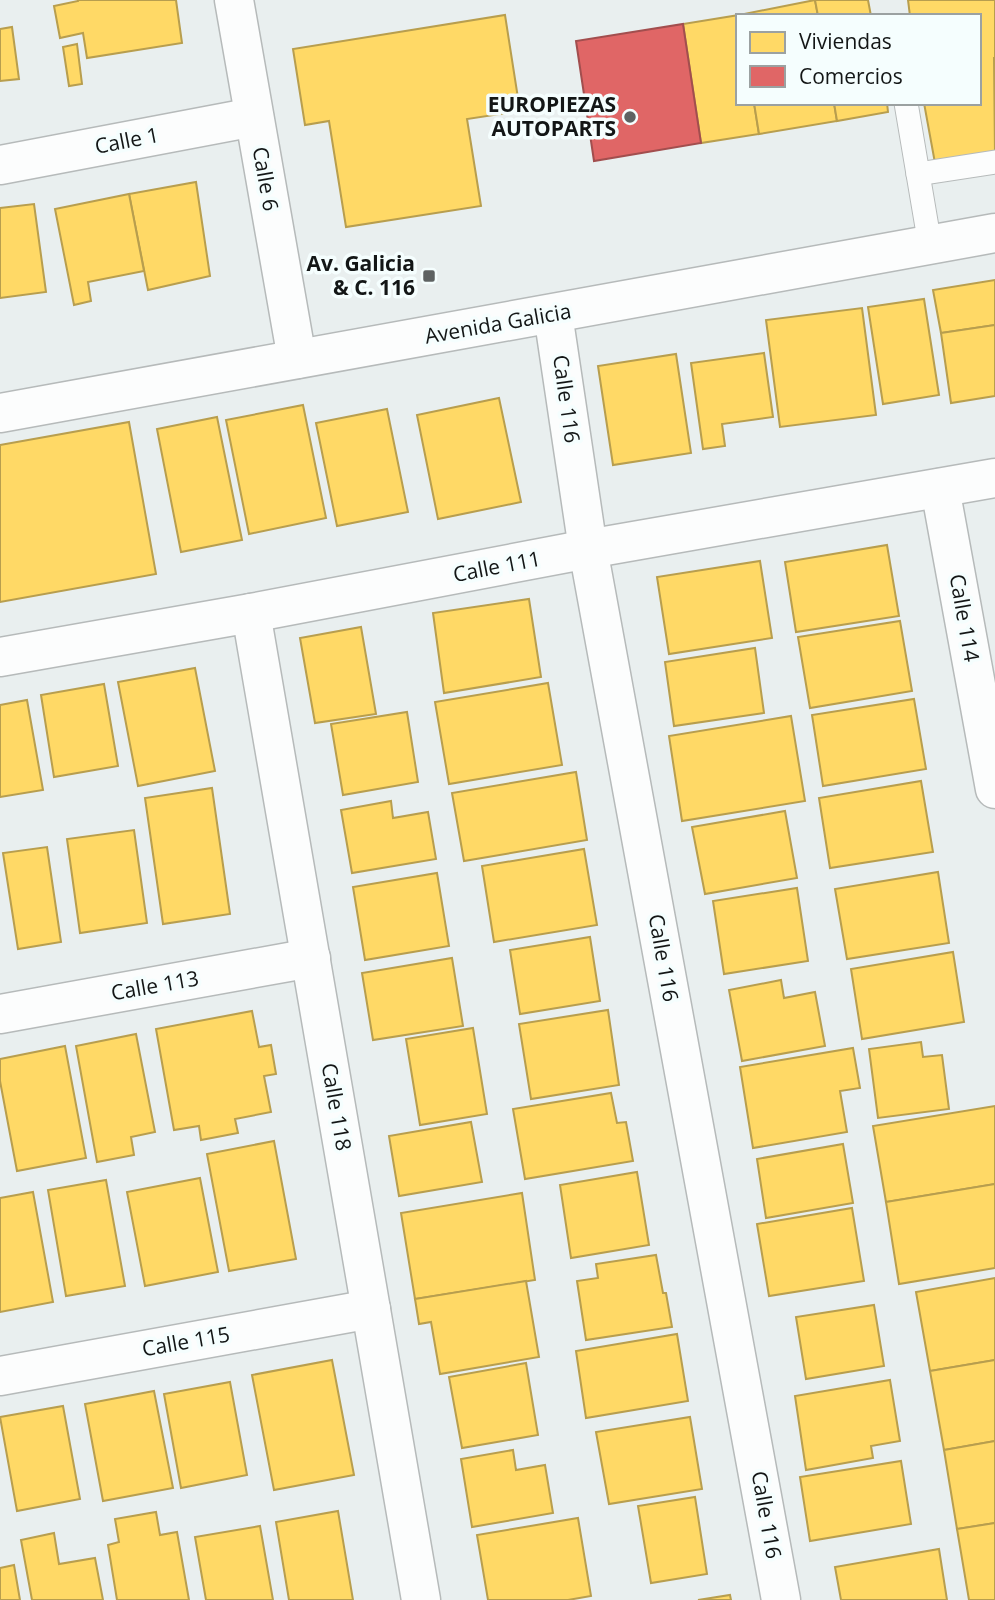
<svg xmlns="http://www.w3.org/2000/svg" width="995" height="1600" viewBox="0 0 995 1600" font-family="'Open Sans',sans-serif">
	<style>
		.homes { fill: #ffd966; stroke: #b89e4e; stroke-width: 2 }
		.shops { fill: #e06666; stroke: #a24e4e; stroke-width: 2 }
		.lines { fill: none; stroke-linecap: round; stroke-linejoin: round }
		.lane-casing { stroke: #b6baba; stroke-width: 25 }
		.street-casing { stroke: #b6baba; stroke-width: 41 }
		.secondary-casing { stroke: #b6baba; stroke-width: 41 }
		.lane { stroke: #fcfdfd; stroke-width: 23 }
		.street { stroke: #fcfdfd; stroke-width: 38 }
		.secondary { stroke: #fcfdfd; stroke-width: 38 }
		.poi-dot { fill: #5e6262; stroke: #f5fefe; stroke-width: 2.5 }
		.labels { text-anchor: middle; stroke-width: 7; stroke-linejoin: round; paint-order: stroke }
		.poi-label { font-size: 21px; font-weight: bold; fill: #131616; stroke: #f5fefe; text-anchor: end }
		.street-label { font-size: 21px; fill: #131616; stroke: #f5fefe }
	</style>
	<rect width="100%" height="100%" fill="#e9efef"/>
	<g class="homes">
		<polygon points="78,0 176,0 182,43 87,58 83,33 60,38 54,6 78,1"/>
		<polygon points="815,0 818,16 739,16 739,15"/>
		<polygon points="815,0 868,0 871,16 818,16"/>
		<polygon points="908,0 995,0 995,58 994,58 995,154 935,163 924,103 979,103 979,16 910,16"/>
		<polygon points="505,15 520,111 467,119 481,206 346,227 329,121 305,125 293,49"/>
		<polygon points="739,15 738,103 754,103 759,134 701,143 683,24"/>
		<polygon points="12,27 19,79 0,81 0,29"/>
		<polygon points="77,44 82,84 69,86 63,47"/>
		<polygon points="754,103 834,103 837,121 759,134"/>
		<polygon points="834,103 887,103 888,112 837,121"/>
		<polygon points="196,182 210,276 148,290 129,194"/>
		<polygon points="129,194 144,271 88,282 91,301 74,305 55,209"/>
		<polygon points="34,204 46,292 0,298 0,208"/>
		<polygon points="995,280 995,325 941,333 933,290"/>
		<polygon points="924,299 939,395 883,404 868,307"/>
		<polygon points="862,308 876,415 780,427 766,320"/>
		<polygon points="995,325 995,396 951,403 941,333"/>
		<polygon points="764,353 773,417 722,424 725,446 703,449 691,363"/>
		<polygon points="676,354 691,453 613,465 598,366"/>
		<polygon points="499,398 521,502 438,519 417,415"/>
		<polygon points="303,405 326,518 249,534 226,420"/>
		<polygon points="387,409 408,512 337,526 316,423"/>
		<polygon points="217,417 242,540 181,552 157,429"/>
		<polygon points="129,422 156,574 0,602 0,445"/>
		<polygon points="887,545 899,616 796,632 785,562"/>
		<polygon points="760,561 772,638 669,654 657,577"/>
		<polygon points="529,599 541,677 444,693 433,613"/>
		<polygon points="900,621 912,691 810,708 798,637"/>
		<polygon points="361,627 376,714 315,723 300,638"/>
		<polygon points="755,648 764,713 674,726 665,662"/>
		<polygon points="195,668 215,771 138,786 118,682"/>
		<polygon points="548,683 562,765 449,784 435,702"/>
		<polygon points="104,684 118,766 54,777 41,695"/>
		<polygon points="914,699 926,769 823,786 812,715"/>
		<polygon points="27,700 43,790 0,797 0,705"/>
		<polygon points="407,712 418,782 343,795 331,724"/>
		<polygon points="791,716 805,801 682,821 669,736"/>
		<polygon points="576,772 587,840 464,861 452,793"/>
		<polygon points="921,781 933,852 830,868 819,798"/>
		<polygon points="212,788 230,914 163,924 145,798"/>
		<polygon points="391,801 393,818 428,812 436,859 352,873 341,810"/>
		<polygon points="785,811 797,878 705,894 692,827"/>
		<polygon points="134,830 147,923 80,933 67,839"/>
		<polygon points="47,847 61,942 18,949 3,853"/>
		<polygon points="584,849 597,925 494,942 482,866"/>
		<polygon points="938,872 949,943 847,959 835,889"/>
		<polygon points="437,873 449,946 365,960 353,887"/>
		<polygon points="797,888 808,961 724,974 713,901"/>
		<polygon points="590,937 600,1001 520,1014 510,950"/>
		<polygon points="953,952 964,1022 862,1039 851,969"/>
		<polygon points="452,958 463,1026 373,1040 362,973"/>
		<polygon points="781,980 784,998 815,992 825,1046 742,1061 729,990"/>
		<polygon points="608,1010 619,1085 531,1099 519,1024"/>
		<polygon points="252,1011 259,1047 271,1045 276,1074 264,1076 271,1112 235,1119 238,1133 201,1140 199,1126 174,1130 156,1029"/>
		<polygon points="473,1028 487,1114 420,1125 406,1039"/>
		<polygon points="136,1034 155,1132 131,1137 134,1155 97,1162 76,1046"/>
		<polygon points="921,1042 923,1057 942,1055 949,1109 878,1118 869,1049"/>
		<polygon points="65,1046 86,1158 17,1171 0,1081 0,1059"/>
		<polygon points="853,1048 860,1088 840,1091 847,1132 753,1148 740,1067"/>
		<polygon points="611,1093 617,1123 626,1122 633,1161 525,1179 513,1109"/>
		<polygon points="995,1106 995,1184 886,1202 873,1126"/>
		<polygon points="471,1122 482,1182 399,1196 389,1136"/>
		<polygon points="274,1141 296,1259 229,1271 207,1154"/>
		<polygon points="843,1144 853,1203 766,1218 757,1159"/>
		<polygon points="637,1172 649,1245 571,1258 560,1185"/>
		<polygon points="200,1178 218,1272 145,1286 127,1192"/>
		<polygon points="106,1180 125,1286 66,1296 48,1190"/>
		<polygon points="995,1184 995,1268 899,1284 886,1202"/>
		<polygon points="33,1192 53,1302 0,1312 0,1198"/>
		<polygon points="522,1193 535,1280 415,1299 401,1213"/>
		<polygon points="852,1208 864,1281 769,1296 757,1224"/>
		<polygon points="656,1255 663,1293 666,1293 672,1327 586,1340 577,1281 598,1278 596,1264"/>
		<polygon points="995,1278 995,1360 930,1371 916,1292"/>
		<polygon points="526,1281 539,1357 440,1374 431,1322 419,1324 415,1299"/>
		<polygon points="874,1305 884,1366 806,1379 796,1317"/>
		<polygon points="677,1334 688,1401 586,1418 576,1351"/>
		<polygon points="332,1360 354,1475 274,1490 252,1375"/>
		<polygon points="995,1360 995,1441 944,1450 930,1371"/>
		<polygon points="526,1363 538,1435 462,1448 449,1377"/>
		<polygon points="890,1380 900,1441 871,1446 873,1458 806,1470 795,1396"/>
		<polygon points="230,1382 247,1475 181,1488 164,1394"/>
		<polygon points="154,1391 173,1488 103,1501 85,1404"/>
		<polygon points="63,1406 80,1499 17,1511 0,1417"/>
		<polygon points="690,1417 702,1489 609,1504 596,1432"/>
		<polygon points="995,1441 995,1523 957,1529 944,1450"/>
		<polygon points="513,1450 516,1470 545,1465 553,1513 472,1527 461,1459"/>
		<polygon points="901,1461 911,1524 810,1541 800,1477"/>
		<polygon points="695,1497 707,1574 651,1583 638,1506"/>
		<polygon points="338,1511 353,1600 289,1600 276,1522"/>
		<polygon points="156,1512 160,1535 177,1532 189,1600 117,1600 108,1545 119,1542 115,1519"/>
		<polygon points="578,1518 591,1596 568,1600 488,1600 477,1535"/>
		<polygon points="995,1523 995,1600 969,1600 957,1529"/>
		<polygon points="260,1526 273,1600 206,1600 195,1537"/>
		<polygon points="54,1533 59,1564 95,1558 103,1600 32,1600 21,1540"/>
		<polygon points="939,1549 947,1600 841,1600 835,1567"/>
		<polygon points="14,1565 20,1600 0,1600 0,1568"/>
		<polygon points="730,1595 731,1600 698,1600"/>
	</g>
	<polygon class="shops" points="683,24 701,143 594,161 576,41"/>
	<g class="lines">
		<defs>
			<g id="lane">
				<polyline points="906,103 930,245"/>
				<polyline points="918,174 995,162"/>
			</g>
			<g id="street">
				<polyline points="234,0 297,359"/>
				<polyline points="0,165 254,117"/>
				<polyline points="553,314 588,549 781,1600"/>
				<polyline points="940,488 995,789"/>
				<polyline points="251,613 421,1600"/>
				<polyline points="0,657 251,613 588,549 995,478"/>
				<polyline points="0,1014 311,958"/>
				<polyline points="0,1376 371,1309"/>
			</g>
			<polyline id="secondary" points="0,413 995,233"/>
		</defs>
		<use href="#lane" class="lane-casing"/>
		<use href="#street" class="street-casing"/>
		<use href="#secondary" class="secondary-casing"/>
		<use href="#lane" class="lane"/>
		<use href="#street" class="street"/>
		<use href="#secondary" class="secondary"/>
	</g>
	<g class="poi-dot">
		<circle cx="630" cy="117" r="7"/>
		<rect x="422" y="269" width="14" height="14" rx="3.5"/>
	</g>
	<g class="labels">
		<g class="poi-label">
			<text x="616" y="112">EUROPIEZAS<tspan x="616" dy="24">AUTOPARTS</tspan></text>
			<text x="415" y="271">Av. Galicia<tspan x="415" dy="24">&amp; C. 116</tspan></text>
		</g>
		<g class="street-label">
			<text transform="translate(127 141) rotate(-11)" y="7">Calle 1</text>
			<text transform="translate(265 179) rotate(80)" y="7">Calle 6</text>
			<text transform="translate(498 324) rotate(-10)" y="7">Avenida Galicia</text>
			<text transform="translate(566 399) rotate(82)" y="7">Calle 116</text>
			<text transform="translate(497 567) rotate(-11)" y="7">Calle 111</text>
			<text transform="translate(964 618) rotate(80)" y="7">Calle 114</text>
			<text transform="translate(663 958) rotate(80)" y="7">Calle 116</text>
			<text transform="translate(155 986) rotate(-10)" y="7">Calle 113</text>
			<text transform="translate(336 1107) rotate(80)" y="7">Calle 118</text>
			<text transform="translate(186 1342) rotate(-10)" y="7">Calle 115</text>
			<text transform="translate(766 1515) rotate(80)" y="7">Calle 116</text>
		</g>
	</g>
	<rect x="736" y="14" width="245" height="91" fill="#f5fefe" stroke="#9ba1a1" stroke-width="2"/>
	<rect x="750" y="32" width="35" height="21" fill="#ffd966" stroke="#9ba1a1" stroke-width="2"/>
	<text x="799" y="49" font-size="21" fill="#131616">Viviendas</text>
	<rect x="750" y="66" width="35" height="21" fill="#e06666" stroke="#9ba1a1" stroke-width="2"/>
	<text x="799" y="84" font-size="21" fill="#131616">Comercios</text>
</svg>
